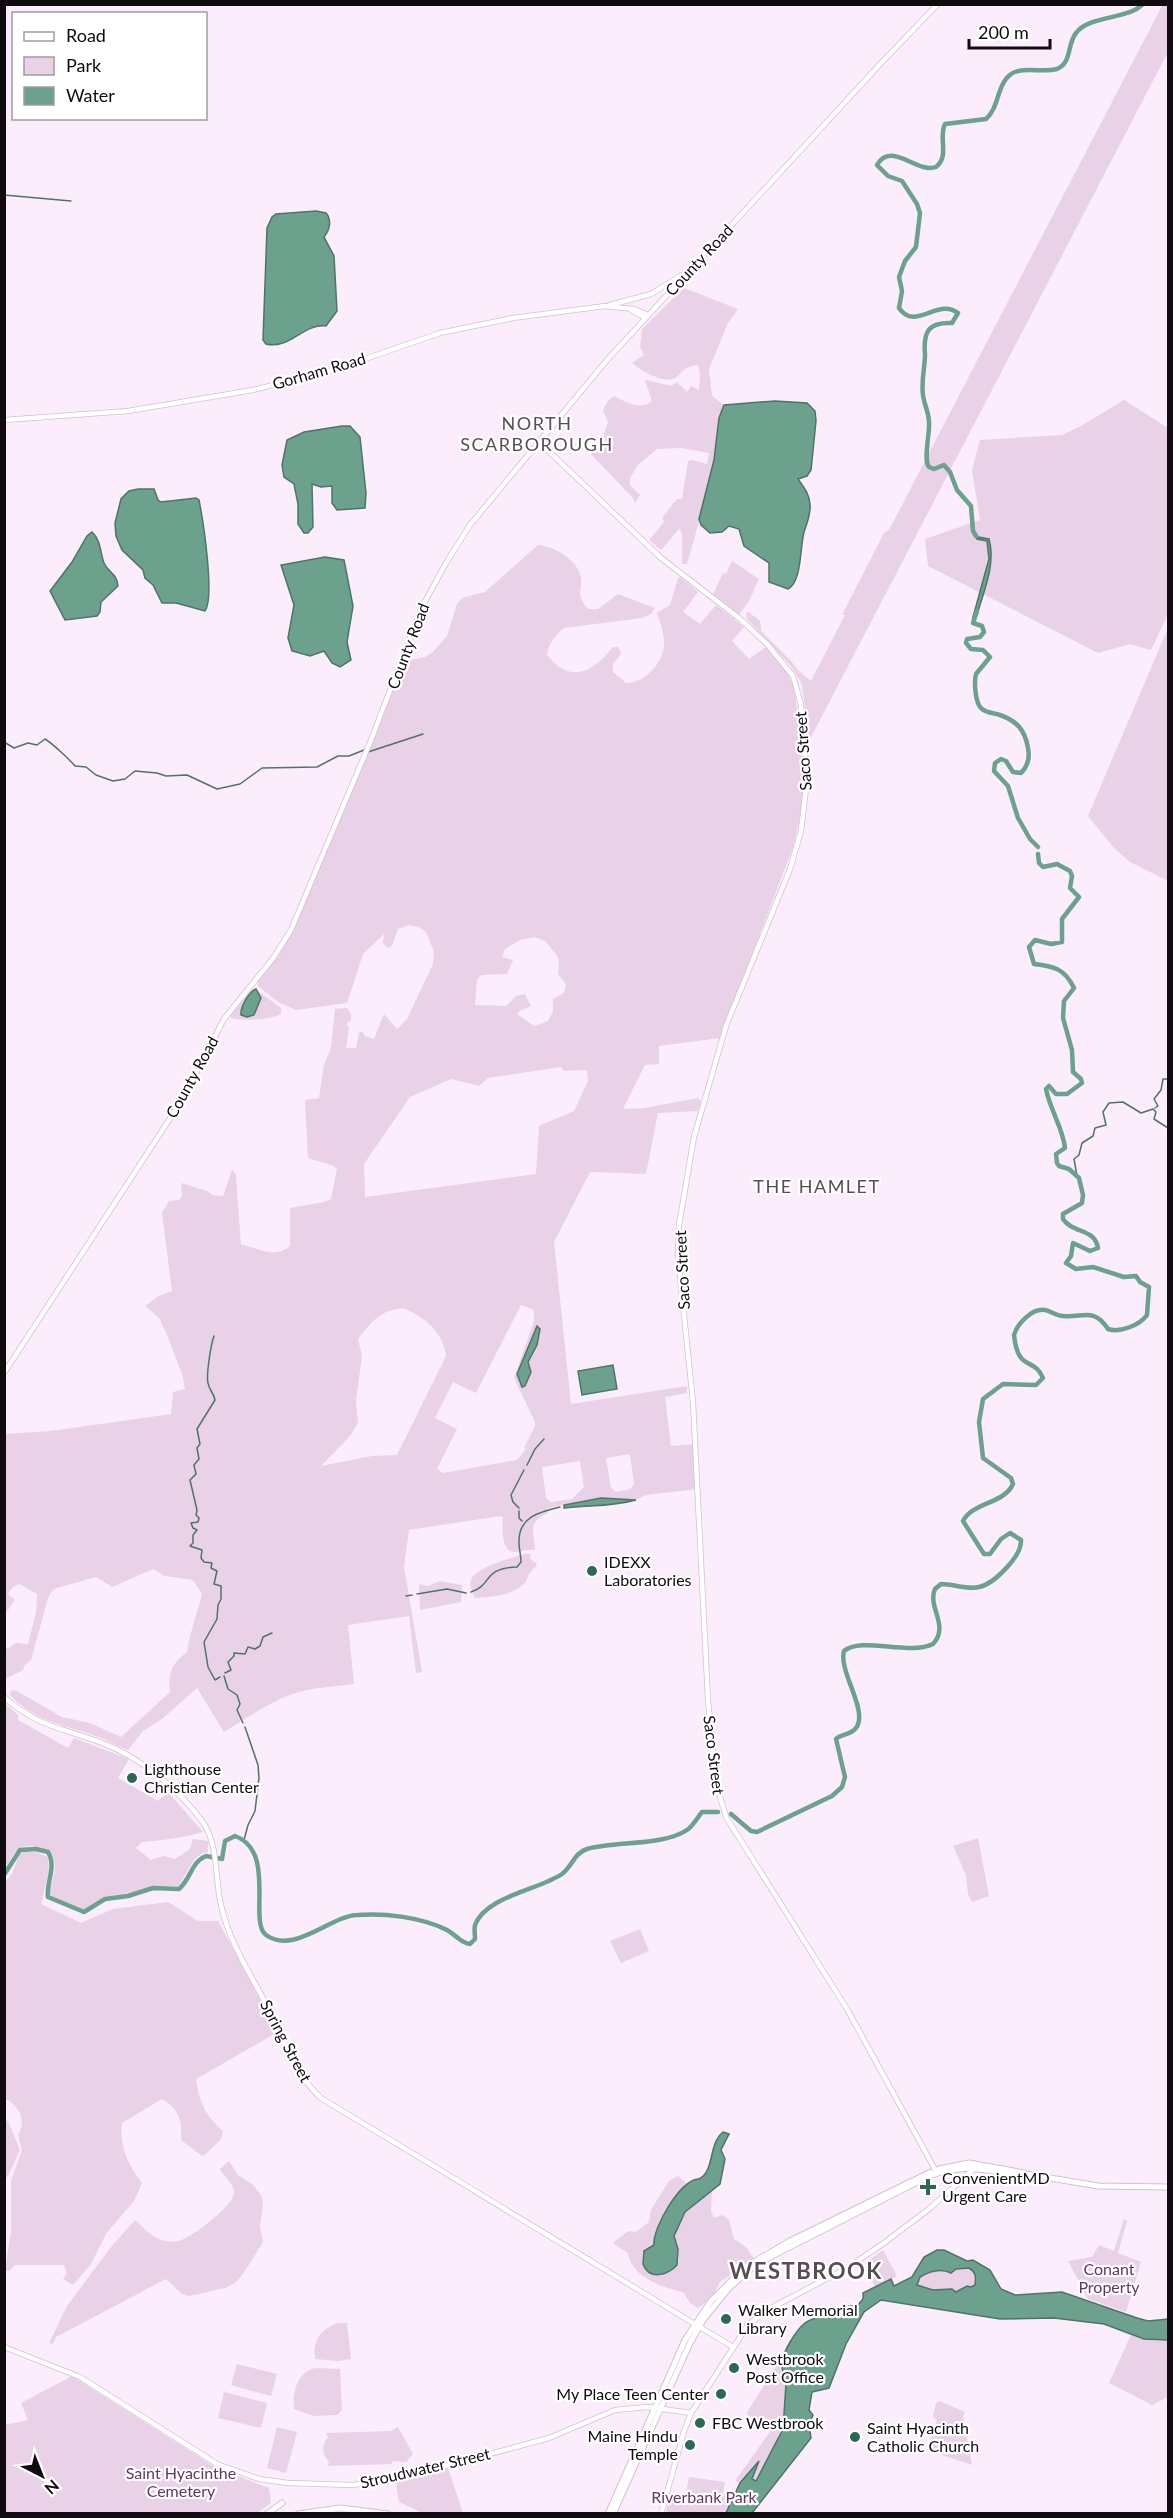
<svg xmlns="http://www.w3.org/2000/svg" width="1173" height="2518" viewBox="0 0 1173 2518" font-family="Lato,sans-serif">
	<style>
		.green { fill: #e9d1e8; fill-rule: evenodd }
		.water { fill: #6ba18d; stroke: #4f7467; stroke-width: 1.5; fill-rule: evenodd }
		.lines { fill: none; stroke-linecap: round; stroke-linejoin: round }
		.stream { stroke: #4f7467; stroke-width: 1.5 }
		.river { stroke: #6ba18d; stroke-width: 4.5 }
		.major-casing { stroke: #d0c2cf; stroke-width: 6 }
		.highway-casing { stroke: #d0c2cf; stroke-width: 7 }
		.major { stroke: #fff; stroke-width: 4.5 }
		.highway { stroke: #fff; stroke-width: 5 }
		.poi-dot { fill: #2b6955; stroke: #fff; stroke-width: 2 }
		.labels { text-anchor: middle; stroke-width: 4.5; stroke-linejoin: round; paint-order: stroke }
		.street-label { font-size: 16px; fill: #0f0b0f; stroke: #fff }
		.poi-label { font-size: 16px; fill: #0f0b0f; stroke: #fff; text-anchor: start }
		.park-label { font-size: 16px; fill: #643665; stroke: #fff }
		.neighbourhood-label { font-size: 18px; letter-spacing: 1.5px; fill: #584c57; stroke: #fff }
		.district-label { font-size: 22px; font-weight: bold; letter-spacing: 1.5px; fill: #584c57; stroke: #fff }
	</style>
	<rect width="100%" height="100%" fill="#fbedfb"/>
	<g class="green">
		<path d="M1163,4L1168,5V52L809,741L802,685L799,679L791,666L747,619L746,613L749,612C759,622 761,616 761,631L791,661L799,671L811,681L845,615H842L843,613L884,533L889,530Z"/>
		<path d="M684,288L738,309L728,323L709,369L712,396L724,405C718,421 719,439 715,456C708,492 697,528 687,564H682V533L679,529L661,550L649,540L664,522L662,518L677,499H682L688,461L692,460L707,464L709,453L681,448L657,449L638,465L630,478V485L640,495L635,503L633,498L588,451L599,447L605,441L604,434L608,422L603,410L608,401L614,396C626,402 640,411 652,401L645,380H647L671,386L677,382L687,392L691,386L699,390L700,373L698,365C679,368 685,373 673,379C663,383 639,370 632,363L644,355L640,347L642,329Z"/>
		<polygon points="1124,400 1168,428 1168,614 1151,650 1130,644 1098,653 928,566 925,539 980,520 972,470 980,440 1062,435 1081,426"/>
		<path d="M538,545C553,546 575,558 580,574C585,590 573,591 588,609H598L618,594L655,608L651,614L642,618L564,628C556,635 548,643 547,655C571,685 593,672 613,647H618L621,654L613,664V672L626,683C644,684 663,663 664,646C665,634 660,623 657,613L670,605L678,578L680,577L698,592L683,612L700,624L716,605L744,627L732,641L749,659L766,647L788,674L795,690L805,792L794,845L720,1038L659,1046V1064L645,1065L623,1109L645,1108L698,1098L701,1101L698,1111L658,1113L646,1174L590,1172L554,1242L571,1404L687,1386V1393L665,1397L671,1446L695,1444L697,1489L646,1495L636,1500L595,1499L547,1508L548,1513C527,1523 534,1530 535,1550C527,1549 521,1552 514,1552C501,1552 502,1526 503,1517L500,1516L409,1530L404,1567L422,1672L416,1673L409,1616L348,1625L354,1684C333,1687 310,1687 290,1695C266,1704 245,1719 224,1732L197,1688L162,1719L143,1731L128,1750C118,1747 108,1740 98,1737C64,1724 37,1723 10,1695L11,1691L15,1690L62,1717L90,1723L121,1737L170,1692C168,1673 171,1664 187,1652C190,1632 197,1614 202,1594L193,1580L165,1576L153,1569L112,1587L96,1577L57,1588L52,1591L48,1598L31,1660L24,1666L23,1670L5,1679V1644L7,1649L16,1643L28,1644L36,1612L37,1594L19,1584L13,1587L8,1594L15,1600L5,1614L4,1434L51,1431L171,1414L173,1392L185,1389L183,1377L168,1337L159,1318L145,1306L157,1297L172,1291L162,1213L169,1201L179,1200L182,1196L181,1183L207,1191L213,1195L223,1196L232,1170L236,1175L241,1245C258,1247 274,1260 290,1246V1208L324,1202L331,1199L337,1169L334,1166L308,1158L305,1100L319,1098L324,1065L331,1048L335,1009L347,1008L351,1014V1022L348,1021L347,1026L349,1027L346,1048H356L359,1033L362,1031L365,1036L374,1039L384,1014L397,1029L407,1019L433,964L434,952L426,932L419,927L409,925L398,929L392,946L388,948L383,943L384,934L363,954L347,1003L296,1010L278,1002L258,986V979L279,953L299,918L405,661L425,657L433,652L447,636L457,604L462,598L485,592ZM535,937L545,941L556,954L559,960L558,974L566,984L564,993L553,999V1011L548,1021L534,1026L517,1014L521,1010L531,1006L525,994L516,996L506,1006L475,1005L477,979L482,975L507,974L513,960L502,957L505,949L520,940ZM561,1067L564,1071L587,1070L588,1081L574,1111L539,1126L536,1174L365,1197L364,1164L410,1097L451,1079L479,1086L488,1078ZM521,1305L534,1310V1321L514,1378L535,1422V1426L524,1448L526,1449L517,1460L443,1473L437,1469L457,1429L435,1418L453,1382L476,1393ZM403,1308C424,1317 443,1331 446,1356L397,1455L372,1456L321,1466L350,1436L358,1423L356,1401L362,1356L358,1339C373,1321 378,1311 403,1308ZM630,1454L634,1484L630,1489L616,1492L611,1488L606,1458ZM580,1461L584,1487L572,1499L551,1502L546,1498L542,1467Z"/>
		<polygon points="732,561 759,579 749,601 739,615 713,594 723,573 726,574"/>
		<polygon points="1168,628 1168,881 1130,862 1114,848 1088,816"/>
		<path d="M254,988L281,1008V1014C270,1020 243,1021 231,1018L230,1014L249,991Z"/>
		<path d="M525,1554H531L530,1559L536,1563L537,1566C526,1573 529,1580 523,1585C509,1596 492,1597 475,1598C473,1593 469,1586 471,1580C475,1568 513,1557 525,1554Z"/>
		<polygon points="440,1581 462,1585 461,1602 420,1610 419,1584 428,1586"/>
		<path d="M6,1704L18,1715V1720L68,1748L74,1738L129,1759L118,1778L158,1801L168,1792L203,1832C183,1838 163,1840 142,1842L136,1848L151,1860L163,1856L175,1859L190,1849L193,1839L208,1841V1852C191,1854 188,1875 178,1886H152L141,1894L132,1893L103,1897L85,1910L51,1897L49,1889C55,1879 58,1862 50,1851C23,1841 16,1846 5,1870Z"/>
		<polygon points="978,1838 989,1896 972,1902 968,1894 966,1875 953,1846"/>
		<path d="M25,1852H37L48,1857L49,1871L41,1904L81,1923L113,1909L168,1902L198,1921H218L278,2032L196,2079C199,2101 206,2117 223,2131L221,2139L205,2155L202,2156L181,2140C182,2120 180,2110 162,2099L122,2123C119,2146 128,2165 142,2183L134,2201L106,2234L91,2264L73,2285L63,2279L67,2273L64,2265H15L9,2271H5L11,2231V2181L22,2150L18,2135C27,2122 19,2104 5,2099V1882L12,1874L20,1853Z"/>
		<polygon points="640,1929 649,1951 621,1963 610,1941"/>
		<polygon points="4,2120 8,2121 20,2150 8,2176 5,2178"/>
		<path d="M229,2161L238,2175L252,2184L261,2195L263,2202L260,2227L263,2242L243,2274L235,2283L225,2288L189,2296L182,2294L166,2279L56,2337L53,2344L49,2343L67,2306L111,2247L135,2220C144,2228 153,2239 165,2241C170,2242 175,2242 179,2241C192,2237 235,2205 234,2192C234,2184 223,2176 220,2169Z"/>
		<path d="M678,2176L686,2183C676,2195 651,2229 654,2245L644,2254L645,2269L656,2274L668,2273L677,2265L679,2260L674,2236L685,2212L712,2190L711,2211L714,2218L722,2215L729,2220L734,2239L746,2247L754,2259L720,2282L711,2299L698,2308L691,2304L683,2292C662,2288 631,2276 628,2253L613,2243L628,2231L636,2232L649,2222L651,2210L669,2181Z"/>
		<polygon points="1124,2219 1127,2221 1118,2253 1141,2262 1126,2312 1088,2299 1068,2261 1092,2257 1099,2245 1114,2251"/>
		<polygon points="883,2250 897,2276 875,2287 865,2263"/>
		<path d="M969,2268C976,2272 976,2277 975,2285L971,2287L967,2286L956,2292L952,2289L933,2290L917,2285L920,2277C930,2271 940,2268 951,2273L956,2269Z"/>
		<path d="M338,2323H347L351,2359L338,2361L315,2359C312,2341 321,2329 338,2323Z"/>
		<polygon points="1131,2335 1144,2339 1168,2340 1168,2397 1152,2405 1109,2383"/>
		<path d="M782,2357C780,2367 785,2375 786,2384C789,2425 774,2447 756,2481L751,2479L757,2463L740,2483L735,2481L772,2429L746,2414Z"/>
		<polygon points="237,2364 277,2374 271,2396 231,2385"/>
		<path d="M315,2368L340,2369L342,2410L337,2415L314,2416L294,2409C292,2393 297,2372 315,2368Z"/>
		<polygon points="72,2376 215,2467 269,2488 271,2503 256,2514 5,2513 4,2425 28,2420 21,2403"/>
		<polygon points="224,2392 267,2403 261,2428 218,2418"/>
		<polygon points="939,2401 965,2412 963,2417 972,2465 927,2450 937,2421 933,2416 936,2403"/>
		<polygon points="277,2427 297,2432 286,2473 267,2468"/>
		<path d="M398,2427L413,2454L406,2462L392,2461V2464L328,2466L329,2462C322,2454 321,2446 328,2437L326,2433L391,2431Z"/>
		<polygon points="448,2468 463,2513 422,2513 399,2502 396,2482"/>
		<polygon points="689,2477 725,2482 723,2494 736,2496 726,2513 665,2514 669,2500 684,2504"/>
	</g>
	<g class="water">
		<path d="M316,211L326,213C332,220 330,230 324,237L334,256L337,311L326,326C304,323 289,350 266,344L263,340L267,228L272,217L276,214Z"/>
		<path d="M775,401L807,403L815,411L816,421L811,470L807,476L798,479C804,488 809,493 810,504C811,514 807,523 804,532C800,546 802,582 788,589L769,582V563L744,546L739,529L729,526L722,532L710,533L701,525L699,519L714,460L719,418L724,405Z"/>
		<polygon points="342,426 350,426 360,437 366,493 365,508 337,510 332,503 332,486 321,487 312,484 313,527 308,533 304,533 298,524 298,504 294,484 284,477 282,465 287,440 304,432"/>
		<path d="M138,489H154L158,500L161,502L196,498L199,500C203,520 215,597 205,611L176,603H162L153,585L145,578L143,570L122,550L116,536L115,523L121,499L129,491Z"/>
		<path d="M92,532C101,540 100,552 104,563C109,574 117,573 118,586L101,602L100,612L97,616L65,620L50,591L72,562L87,536Z"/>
		<path d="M975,532L978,537L989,539C996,564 984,590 977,615L973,617L989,559L987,541L977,539L973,533Z"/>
		<polygon points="325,557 344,560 353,606 347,642 351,660 340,667 332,663 324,651 310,656 292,651 288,638 294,605 281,565"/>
		<path d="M256,989L261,998L254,1015L247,1017L241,1015C240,1007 249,992 256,989Z"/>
		<polygon points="537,1326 540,1329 537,1345 528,1362 531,1372 525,1386 522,1387 517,1374"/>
		<polygon points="613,1365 617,1389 582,1395 578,1371"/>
		<path d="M601,1498L636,1500C611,1507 589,1505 564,1508V1505Z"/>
		<path d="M723,2132L729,2134L721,2150L725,2159L720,2184L685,2212L674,2236L678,2249L677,2265C668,2275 649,2281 643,2264L644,2251L654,2245C652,2229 681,2178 699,2179C715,2171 708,2144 723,2132Z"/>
		<path d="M937,2250H944L967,2261L973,2260L990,2270L1001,2289L1015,2295L1062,2292L1137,2318L1148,2321L1168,2319V2340L1144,2339L1104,2324L1054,2318L1000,2319L881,2300L864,2312L846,2344L829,2388L812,2392L809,2410L813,2415L809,2424L811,2438L752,2513H726L740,2483L759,2461L752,2479L756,2481L783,2429L786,2384L781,2363C784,2351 795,2331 805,2323C810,2319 837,2311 845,2311L849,2306H857L863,2299V2293L891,2279L894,2286L912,2277L924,2257ZM969,2268C976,2272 976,2277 975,2285L971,2287L967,2286L956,2292L952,2289L933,2290L917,2285L920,2277C930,2271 941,2268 951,2273L956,2269Z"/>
	</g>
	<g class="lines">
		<g class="stream">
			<polyline points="4,195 71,201"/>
			<path d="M4,742L14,748L28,743L37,745L45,739C53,744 69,759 75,766L86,767L96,775L113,781L125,779L135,771L157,773L166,776L187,775L217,789L240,784L262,768L317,767L338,756H349L364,750"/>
			<polyline points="368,752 423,734"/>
			<polyline points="1155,1108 1158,1106 1154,1099 1161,1090 1163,1079 1168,1079"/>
			<polyline points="1077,1176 1074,1159 1079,1155 1082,1143 1093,1136 1095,1128 1106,1125 1103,1112 1109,1103 1123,1102 1141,1113 1153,1109 1156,1112 1154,1119 1168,1128"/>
			<path d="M214,1336C211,1344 206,1375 208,1383C209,1390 214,1393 215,1400L197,1429L200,1444L197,1448L199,1459L194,1465L196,1474L190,1480L197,1510L196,1515L199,1518L198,1522L191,1523L193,1528L197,1530L193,1535V1543L190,1546L202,1550L201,1558L204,1562L212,1563L211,1568L217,1571L214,1584L221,1586V1599L218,1605L217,1619L204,1642L208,1667L215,1680L220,1677"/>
			<polyline points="527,1465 535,1449 544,1439"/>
			<polyline points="519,1508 513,1502 511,1495 524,1470"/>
			<polyline points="519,1511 519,1518 522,1521"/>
			<path d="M471,1592C493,1585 482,1568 517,1567L521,1562C521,1555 519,1549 519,1543C518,1517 539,1512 560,1507"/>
			<polyline points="417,1594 447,1589 466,1593"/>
			<polyline points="406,1596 412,1595"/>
			<polyline points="225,1673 231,1670 228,1662 234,1656 234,1653 245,1654 248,1647 255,1649 260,1646 263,1637 272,1633"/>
			<polyline points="224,1676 228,1689 237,1695 240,1704 237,1710 243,1723"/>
			<polyline points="244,1840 248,1825 255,1811 259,1778 258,1765 245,1727"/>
		</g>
		<g class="river">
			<path d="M976,536L973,531L971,506L957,490L950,472L944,465L934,469L929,467C923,460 930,433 929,422C929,413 924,404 923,395C921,381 925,367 925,354C923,331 929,322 952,323L958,313C938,297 915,332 899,308L902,291L899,277L905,261L916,247L920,213L917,204L902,181L888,176L877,165C891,140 917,174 936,167C950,156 938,138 945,124L986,119C999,108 997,84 1011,74C1023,66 1043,73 1057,69C1072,63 1067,44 1076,33C1089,15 1128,20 1143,4"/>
			<path d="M977,611L973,623L982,626L984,632L980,637L967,639L966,643L971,649L983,650L990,657L976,674C974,682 975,704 982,709C987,713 994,713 1000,715C1017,721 1025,730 1028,748C1030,758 1028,766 1021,773L1013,772L1006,761L1001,759L995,763L994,771L1008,786L1018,818L1030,839L1038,847"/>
			<path d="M731,1814L751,1831L757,1832L832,1796L842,1787L845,1777L836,1739C841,1734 851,1735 856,1728C869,1711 838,1671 844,1651C861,1636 909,1656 933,1644C950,1626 927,1607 935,1589L941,1584C954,1584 967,1590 979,1587C994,1584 1022,1556 1021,1540L1010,1533L1001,1539L990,1554H984L963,1521C973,1502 1004,1504 1013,1484L1011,1478L983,1458L979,1422L983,1399L1003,1384L1036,1385L1043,1378C1034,1356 1018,1373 1014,1335C1017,1324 1032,1308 1045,1310C1051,1311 1056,1316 1063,1316C1083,1318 1094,1307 1108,1329C1120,1333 1140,1325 1147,1315L1149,1287L1140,1282L1136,1276L1124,1277L1093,1267L1076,1269L1066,1263L1071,1256L1073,1243L1090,1251L1098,1248C1095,1228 1073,1234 1063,1219V1214L1082,1203L1083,1195L1079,1178L1069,1169L1059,1166L1057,1163L1056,1154L1065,1148C1063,1128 1050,1110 1046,1089L1049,1086L1056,1094H1067L1082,1083L1081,1079L1073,1072L1072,1050L1063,1018L1064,1001L1074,988C1065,969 1054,966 1034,964L1029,947L1035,940L1051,944L1062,942V919L1079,897L1070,888L1072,876L1070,871L1057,864L1043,867L1039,863L1038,854"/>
			<path d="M4,1875L20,1850L36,1849L48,1852C57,1867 46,1882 48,1897L84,1912L105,1899L128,1896L153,1888L179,1889C191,1879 191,1862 206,1856L222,1859L225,1841L235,1836C277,1851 248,1922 266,1935C294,1955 330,1916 357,1915C385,1913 421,1917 447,1930C456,1935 461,1943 470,1944L475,1939C475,1934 474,1929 475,1925C486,1896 539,1890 562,1874C572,1867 574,1853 587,1849C616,1841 663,1846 687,1830C693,1826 697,1818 702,1812H718"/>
		</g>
		<defs>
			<g id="major">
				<polyline points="610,305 651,294 682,275"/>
				<polyline points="630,309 645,318"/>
				<polyline points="4,420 128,411 253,390 333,370 440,333 513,318 605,306 634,309 648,315"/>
				<polyline points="538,441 661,558 739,618 767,644 793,676 801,705 807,780 801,831 790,869 726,1026 694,1137 679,1225 678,1257 693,1402 708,1700 716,1783 726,1817 847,2009 937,2173"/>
				<polyline points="4,1373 182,1100 224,1019 274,957 291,930 371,740 422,607 446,563 470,525 607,360 883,61 938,4"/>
				<path d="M4,1697C38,1727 63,1728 102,1743C140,1757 178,1789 202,1821C220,1846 214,1881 222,1909C230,1943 250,1973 266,2004C282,2036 294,2074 321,2098L733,2347"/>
				<polyline points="4,2347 80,2377 217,2464 259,2479 288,2483 353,2485 401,2478 549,2438 615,2410 648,2407 691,2413"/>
				<polyline points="661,2514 684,2431 691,2413 748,2325 769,2309 847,2268 884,2243 929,2209 975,2168"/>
			</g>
			<g id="highway">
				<polyline points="939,2169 969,2163 1024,2173"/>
				<polyline points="267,2514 282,2503"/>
				<polyline points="298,2514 340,2508 388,2514"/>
				<polyline points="324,2514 363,2514"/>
				<polyline points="608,2514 685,2340 711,2301 744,2268 790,2241 931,2172"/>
				<polyline points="613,2514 690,2343 703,2320 729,2288 748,2271 770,2257 931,2175 945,2171 967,2168 1026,2174 1098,2186 1168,2187"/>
			</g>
		</defs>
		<use href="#major" class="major-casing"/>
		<use href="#highway" class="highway-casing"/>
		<use href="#major" class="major"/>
		<use href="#highway" class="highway"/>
	</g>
	<g class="poi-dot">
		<circle cx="592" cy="1571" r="6"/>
		<circle cx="132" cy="1778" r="6"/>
		<path d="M925 2178h6v6h6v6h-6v6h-6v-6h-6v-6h6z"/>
		<circle cx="726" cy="2319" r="6"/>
		<circle cx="734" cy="2368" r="6"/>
		<circle cx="721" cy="2394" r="6"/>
		<circle cx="700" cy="2423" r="6"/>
		<circle cx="855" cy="2437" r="6"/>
		<circle cx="690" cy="2445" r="6"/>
	</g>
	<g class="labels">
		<g class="street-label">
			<text transform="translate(699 260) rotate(-47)" y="6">County Road</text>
			<text transform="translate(319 371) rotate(-16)" y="6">Gorham Road</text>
			<text transform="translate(408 646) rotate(-69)" y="6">County Road</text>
			<text transform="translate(803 751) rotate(-94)" y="6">Saco Street</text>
			<text transform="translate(192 1077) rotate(-61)" y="6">County Road</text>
			<text transform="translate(682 1270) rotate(-93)" y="6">Saco Street</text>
			<text transform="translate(714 1755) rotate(83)" y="6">Saco Street</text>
			<text transform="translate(286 2041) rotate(62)" y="6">Spring Street</text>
			<text transform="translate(425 2468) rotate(-13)" y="6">Stroudwater Street</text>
		</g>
		<g class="poi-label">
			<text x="604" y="1568">IDEXX<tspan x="604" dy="18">Laboratories</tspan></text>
			<text x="144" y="1775">Lighthouse<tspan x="144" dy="18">Christian Center</tspan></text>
			<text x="942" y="2184">ConvenientMD<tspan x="942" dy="18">Urgent Care</tspan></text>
			<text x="738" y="2316">Walker Memorial<tspan x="738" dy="18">Library</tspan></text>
			<text x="746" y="2365">Westbrook<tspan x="746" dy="18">Post Office</tspan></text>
			<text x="709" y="2400" text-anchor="end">My Place Teen Center</text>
			<text x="712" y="2429">FBC Westbrook</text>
			<text x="867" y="2434">Saint Hyacinth<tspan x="867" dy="18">Catholic Church</tspan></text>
			<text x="678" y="2442" text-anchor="end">Maine Hindu<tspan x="678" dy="18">Temple</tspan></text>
		</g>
		<g class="park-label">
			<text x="1109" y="2275">Conant<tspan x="1109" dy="18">Property</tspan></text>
			<text x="181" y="2479">Saint Hyacinthe<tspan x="181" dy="18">Cemetery</tspan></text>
			<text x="704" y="2503">Riverbank Park</text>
		</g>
		<g class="neighbourhood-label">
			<text x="537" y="430">NORTH<tspan x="537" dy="21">SCARBOROUGH</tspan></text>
			<text x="817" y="1193">THE HAMLET</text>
		</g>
		<g class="district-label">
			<text x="806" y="2279">WESTBROOK</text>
		</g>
	</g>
	<rect width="1173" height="2518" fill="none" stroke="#0f0b0f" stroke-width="12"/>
	<rect x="12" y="12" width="195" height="108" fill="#ffffff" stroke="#9f9d9f" stroke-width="1.5"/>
	<rect x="24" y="32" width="30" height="9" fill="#ffffff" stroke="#9f9d9f" stroke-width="1.5"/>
	<text x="66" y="42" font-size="18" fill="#0f0b0f">Road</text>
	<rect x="24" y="57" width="30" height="18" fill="#e9d1e8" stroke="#9f9d9f" stroke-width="1.5"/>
	<text x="66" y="72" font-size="18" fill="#0f0b0f">Park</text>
	<rect x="24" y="87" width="30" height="18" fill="#6ba18d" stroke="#9f9d9f" stroke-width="1.5"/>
	<text x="66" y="102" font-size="18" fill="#0f0b0f">Water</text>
	<g transform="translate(42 2476) rotate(138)" stroke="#ffffff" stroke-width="4.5" paint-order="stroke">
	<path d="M0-4.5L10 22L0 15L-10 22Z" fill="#0f0b0f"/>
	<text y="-9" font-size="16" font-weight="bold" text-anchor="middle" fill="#0f0b0f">N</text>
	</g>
	<path d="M969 39v9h81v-9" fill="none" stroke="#0f0b0f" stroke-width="3"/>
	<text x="978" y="39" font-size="18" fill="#0f0b0f" stroke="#ffffff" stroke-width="4.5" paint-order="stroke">200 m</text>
</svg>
